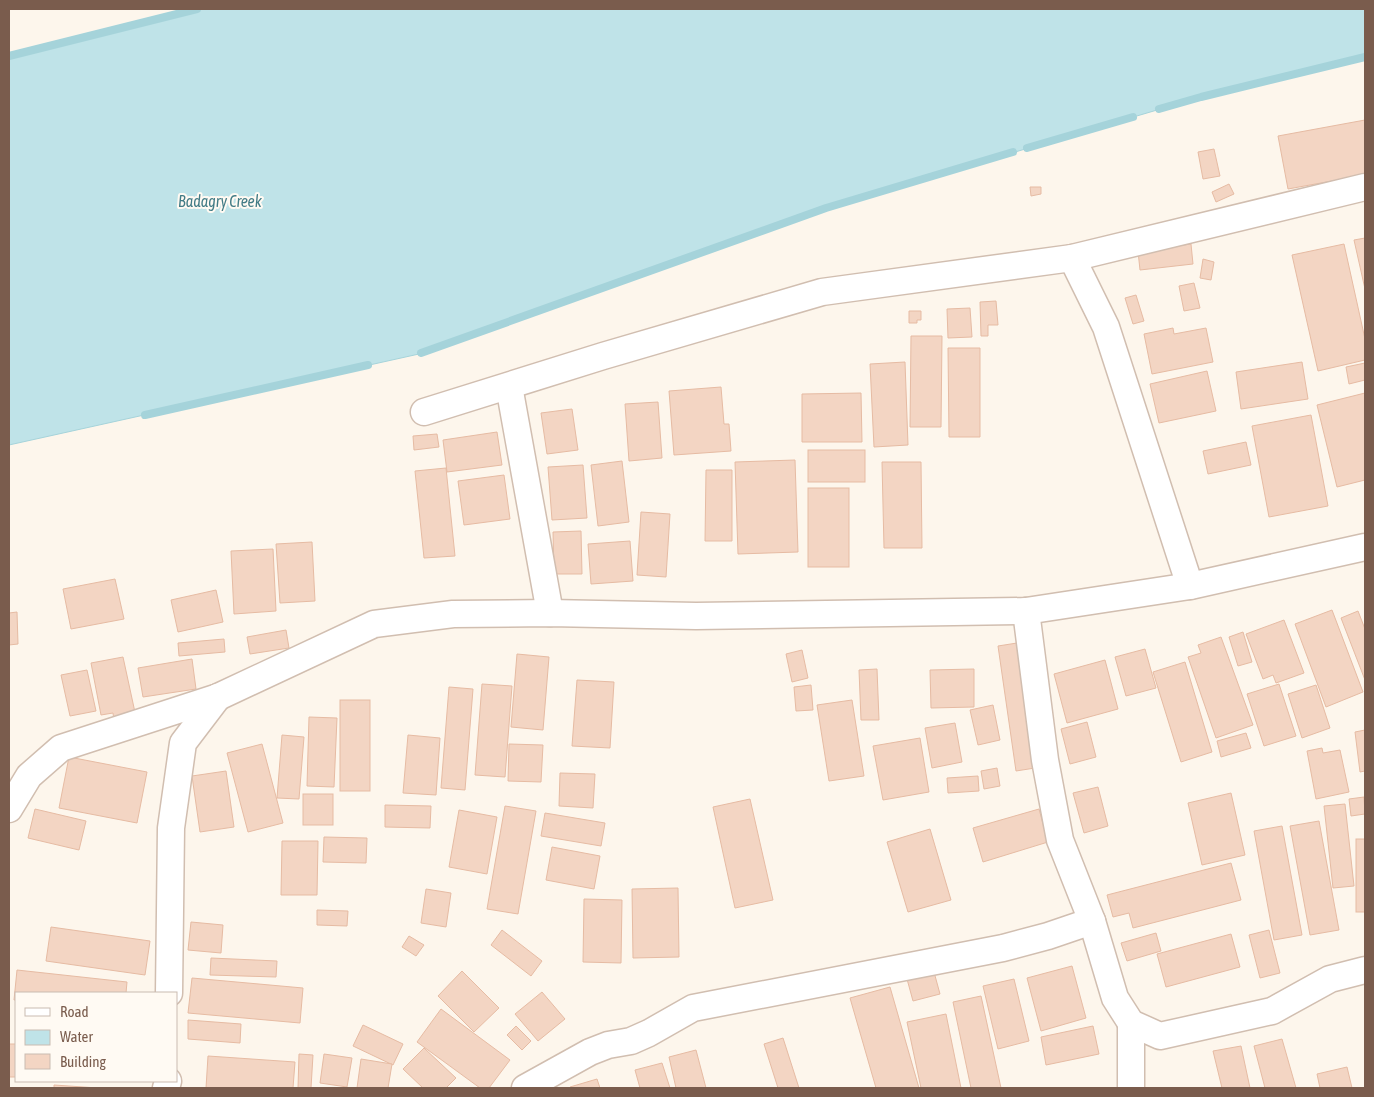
<svg xmlns="http://www.w3.org/2000/svg" width="1374" height="1097" viewBox="0 0 1374 1097" font-family="'Asap Condensed',sans-serif">
	<style>
		.water { fill: #bfe3e8; stroke: #a5d3da }
		.lines { fill: none; stroke-linecap: round; stroke-linejoin: round }
		.stream { stroke: #a5d3da; stroke-width: 8 }
		.building { fill: #f3d5c3; stroke: #e6bba3 }
		.minor-casing { stroke: #d1beb0; stroke-width: 29 }
		.minor { stroke: #fff; stroke-width: 26 }
		.labels { text-anchor: middle; stroke-width: 4; stroke-linejoin: round; paint-order: stroke }
		.water-label { font-size: 16px; font-style: italic; fill: #437c86; stroke: #fffaf3 }
	</style>
	<rect width="100%" height="100%" fill="#fdf6ec"/>
	<polygon class="water" points="197,9 1365,9 1365,57 1201,97 826,208 419,354 9,445 9,56"/>
	<g class="lines">
		<g class="stream">
			<polyline points="9,56 197,9"/>
			<polyline points="1159,109 1201,97 1365,57"/>
			<polyline points="1027,148 1133,117"/>
			<polyline points="421,353 826,208 1013,152"/>
			<polyline points="145,415 368,365"/>
		</g>
	</g>
	<g class="building">
		<polygon points="1365,120 1365,175 1288,189 1278,136"/>
		<polygon points="1214,149 1220,176 1203,179 1198,152"/>
		<polygon points="1229,184 1234,194 1216,202 1212,192"/>
		<polygon points="1030,187 1041,187 1041,194 1031,196"/>
		<polygon points="1365,238 1365,289 1354,240"/>
		<polygon points="1191,244 1193,264 1140,270 1138,251"/>
		<polygon points="1344,244 1365,339 1365,360 1318,371 1292,255"/>
		<polygon points="1203,259 1214,262 1211,280 1200,278"/>
		<polygon points="1194,283 1200,308 1184,311 1179,286"/>
		<polygon points="1136,295 1144,321 1133,324 1125,298"/>
		<polygon points="996,301 998,325 988,325 988,336 981,336 980,302"/>
		<polygon points="970,308 972,337 948,338 947,309"/>
		<polygon points="909,311 921,311 921,320 917,320 917,323 909,323"/>
		<polygon points="1173,328 1174,334 1206,328 1213,362 1152,374 1144,334"/>
		<polygon points="911,336 942,336 941,427 910,427"/>
		<polygon points="948,348 980,348 980,437 949,437"/>
		<polygon points="905,362 908,445 874,447 870,364"/>
		<polygon points="1302,362 1308,399 1241,409 1236,372"/>
		<polygon points="1365,363 1365,380 1349,384 1346,367"/>
		<polygon points="1207,371 1216,411 1159,423 1150,384"/>
		<polygon points="721,387 724,424 729,424 731,451 674,455 669,391"/>
		<polygon points="861,393 862,442 802,442 802,394"/>
		<polygon points="1365,393 1365,480 1337,487 1317,405"/>
		<polygon points="658,402 662,458 629,461 625,404"/>
		<polygon points="572,409 578,450 547,454 541,413"/>
		<polygon points="1311,415 1328,506 1269,517 1252,426"/>
		<polygon points="497,432 502,465 447,472 443,440"/>
		<polygon points="437,434 439,447 414,450 413,436"/>
		<polygon points="1246,442 1251,465 1208,474 1203,451"/>
		<rect x="808" y="450" width="57" height="32"/>
		<polygon points="795,460 798,552 738,554 735,462"/>
		<polygon points="622,461 629,522 598,526 591,465"/>
		<polygon points="882,462 921,462 922,548 884,548"/>
		<polygon points="583,465 587,518 552,520 548,467"/>
		<polygon points="446,468 455,556 424,558 415,471"/>
		<polygon points="706,470 732,470 732,541 705,541"/>
		<polygon points="504,475 510,519 464,525 458,481"/>
		<rect x="808" y="488" width="41" height="79"/>
		<polygon points="641,512 670,514 666,577 637,575"/>
		<polygon points="581,531 582,574 554,574 553,532"/>
		<polygon points="630,541 633,581 591,584 588,544"/>
		<polygon points="312,542 315,601 280,603 276,544"/>
		<polygon points="273,549 276,611 234,614 231,551"/>
		<polygon points="115,579 124,619 71,629 63,589"/>
		<polygon points="216,590 223,622 178,632 171,600"/>
		<polygon points="1332,610 1363,692 1326,707 1295,624"/>
		<polygon points="1358,611 1365,629 1365,680 1341,618"/>
		<polygon points="17,612 18,644 9,645 9,613"/>
		<polygon points="1284,620 1304,673 1276,683 1273,675 1263,679 1246,634"/>
		<polygon points="286,630 289,648 250,654 247,637"/>
		<polygon points="1243,632 1252,662 1238,666 1229,637"/>
		<polygon points="1221,637 1253,725 1216,738 1188,657 1201,653 1198,645"/>
		<polygon points="224,639 225,652 179,656 178,643"/>
		<polygon points="1017,643 1035,768 1016,771 998,646"/>
		<polygon points="1145,649 1156,688 1126,696 1115,657"/>
		<polygon points="802,650 808,678 792,682 786,654"/>
		<polygon points="517,654 549,657 543,730 511,727"/>
		<polygon points="123,657 136,717 114,721 113,713 101,715 91,663"/>
		<polygon points="192,659 196,689 143,697 138,668"/>
		<polygon points="1105,660 1118,709 1067,723 1054,674"/>
		<polygon points="1185,662 1212,752 1181,762 1153,672"/>
		<polygon points="877,669 879,720 861,720 859,670"/>
		<polygon points="974,669 974,707 931,708 930,670"/>
		<polygon points="87,670 96,711 70,716 61,675"/>
		<polygon points="577,680 614,682 610,748 572,746"/>
		<polygon points="482,684 512,686 505,777 475,775"/>
		<polygon points="1279,684 1296,736 1264,746 1247,694"/>
		<polygon points="811,685 813,710 796,711 794,687"/>
		<polygon points="1316,685 1330,728 1302,738 1288,694"/>
		<polygon points="449,687 473,689 465,790 441,788"/>
		<rect x="340" y="700" width="30" height="91"/>
		<polygon points="852,700 864,776 829,781 817,705"/>
		<polygon points="993,705 1000,740 978,745 970,710"/>
		<polygon points="309,717 337,718 334,787 307,786"/>
		<polygon points="1087,722 1096,757 1070,764 1061,729"/>
		<polygon points="955,723 962,762 932,768 925,728"/>
		<polygon points="1365,730 1365,771 1360,772 1355,732"/>
		<polygon points="1246,733 1251,748 1221,757 1217,741"/>
		<polygon points="282,735 304,737 299,799 277,798"/>
		<polygon points="408,735 440,738 436,795 403,793"/>
		<polygon points="920,738 929,792 883,800 873,746"/>
		<polygon points="262,744 283,823 248,832 227,753"/>
		<polygon points="509,744 543,745 541,782 508,781"/>
		<polygon points="1322,748 1323,753 1340,750 1349,792 1316,799 1307,751"/>
		<polygon points="69,757 147,772 137,823 59,808"/>
		<polygon points="997,768 1000,786 984,789 981,771"/>
		<polygon points="226,771 234,827 200,832 192,776"/>
		<polygon points="560,773 595,774 593,808 559,806"/>
		<polygon points="978,776 979,791 948,793 947,778"/>
		<polygon points="1098,787 1108,826 1084,833 1073,793"/>
		<polygon points="1231,793 1245,855 1202,865 1188,803"/>
		<rect x="303" y="794" width="30" height="31"/>
		<polygon points="1364,797 1365,814 1351,816 1349,799"/>
		<polygon points="750,799 773,900 735,908 713,807"/>
		<polygon points="1345,804 1354,886 1333,888 1324,806"/>
		<polygon points="385,805 431,806 430,828 385,827"/>
		<polygon points="505,806 536,811 518,914 487,909"/>
		<polygon points="35,809 86,821 79,850 28,838"/>
		<polygon points="1039,809 1048,842 983,862 973,828"/>
		<polygon points="459,810 497,817 487,874 449,867"/>
		<polygon points="545,813 605,823 601,846 541,836"/>
		<polygon points="1319,821 1339,930 1310,935 1290,826"/>
		<polygon points="1282,826 1302,935 1274,940 1254,831"/>
		<polygon points="930,829 951,900 908,912 887,842"/>
		<polygon points="324,837 367,838 366,863 323,862"/>
		<rect x="1356" y="839" width="9" height="73"/>
		<polygon points="282,841 318,841 317,895 281,895"/>
		<polygon points="552,847 600,856 594,889 546,880"/>
		<polygon points="1231,863 1241,900 1133,928 1129,913 1113,917 1107,895"/>
		<polygon points="678,888 679,957 633,958 632,889"/>
		<polygon points="426,889 451,893 446,927 421,923"/>
		<polygon points="584,899 622,900 621,963 583,962"/>
		<polygon points="317,910 348,911 347,926 317,925"/>
		<polygon points="191,922 223,925 221,953 188,950"/>
		<polygon points="51,927 150,941 145,975 46,961"/>
		<polygon points="502,930 542,961 531,976 491,945"/>
		<polygon points="1269,930 1280,973 1260,978 1249,935"/>
		<polygon points="1156,933 1161,951 1127,961 1121,943"/>
		<polygon points="1231,934 1240,967 1166,987 1157,954"/>
		<polygon points="409,936 424,945 416,956 402,947"/>
		<polygon points="211,958 277,961 276,977 210,975"/>
		<polygon points="1072,966 1086,1018 1041,1031 1027,978"/>
		<polygon points="17,970 127,982 126,993 16,993 16,1000 14,1000"/>
		<polygon points="462,971 499,1008 474,1032 438,996"/>
		<polygon points="934,972 940,994 913,1001 907,979"/>
		<polygon points="192,978 303,988 300,1023 188,1013"/>
		<polygon points="1014,979 1029,1041 998,1049 983,986"/>
		<polygon points="890,987 919,1088 876,1088 850,998"/>
		<polygon points="542,992 565,1019 538,1041 515,1014"/>
		<polygon points="981,996 1001,1088 971,1088 953,1002"/>
		<polygon points="441,1009 510,1060 489,1088 480,1088 417,1042"/>
		<polygon points="946,1014 961,1088 921,1088 907,1022"/>
		<polygon points="188,1020 241,1024 240,1043 188,1039"/>
		<polygon points="363,1025 403,1044 393,1065 353,1046"/>
		<polygon points="516,1026 531,1041 522,1050 507,1035"/>
		<polygon points="1093,1026 1099,1054 1046,1065 1041,1037"/>
		<polygon points="783,1038 799,1088 778,1088 764,1044"/>
		<polygon points="1282,1039 1296,1088 1265,1088 1254,1046"/>
		<rect x="9" y="1044" width="7" height="33"/>
		<polygon points="1241,1046 1250,1088 1222,1088 1213,1051"/>
		<polygon points="424,1048 456,1078 446,1088 423,1088 403,1069"/>
		<polygon points="696,1050 706,1088 676,1088 669,1057"/>
		<polygon points="299,1054 313,1055 311,1088 298,1088"/>
		<polygon points="324,1054 352,1058 347,1087 320,1083"/>
		<polygon points="208,1056 295,1062 293,1088 206,1088"/>
		<polygon points="361,1059 392,1064 388,1088 357,1088"/>
		<polygon points="662,1063 670,1088 640,1088 635,1070"/>
		<polygon points="1347,1067 1352,1088 1320,1088 1317,1074"/>
		<polygon points="597,1079 600,1088 571,1088 570,1087"/>
		<polygon points="54,1085 98,1088 54,1088"/>
	</g>
	<g class="lines">
		<defs>
			<g id="minor">
				<polyline points="1072,258 1106,327 1190,586"/>
				<polyline points="509,386 550,613"/>
				<polyline points="424,412 603,356 822,292 1072,258 1365,187"/>
				<polyline points="1026,611 1045,760 1060,840 1092,921 1115,998 1131,1023 1160,1036 1272,1011 1330,979 1365,970"/>
				<polyline points="9,809 29,776 61,748 218,697 374,624 453,614 550,613 696,616 1026,611 1190,586 1365,547"/>
				<polyline points="169,993 171,828 183,743 218,697"/>
				<polyline points="1131,1023 1131,1088"/>
				<polyline points="166,1088 168,1081"/>
				<polyline points="525,1088 590,1052 608,1045 631,1041 649,1033 693,1008 1003,948 1048,936 1092,921"/>
			</g>
		</defs>
		<use href="#minor" class="minor-casing"/>
		<use href="#minor" class="minor"/>
	</g>
	<g class="labels">
		<g class="water-label">
			<text x="220" y="207">Badagry Creek</text>
		</g>
	</g>
	<rect width="1374" height="1097" fill="none" stroke="#7a5c4d" stroke-width="20"/>
	<rect x="15" y="992" width="162" height="90" fill="#fffaf3" stroke="#cabbb1"/>
	<rect x="25" y="1008" width="25" height="8" fill="#ffffff" stroke="#cabbb1"/>
	<text x="60" y="1017" font-size="15" fill="#7a5c4d">Road</text>
	<rect x="25" y="1030" width="25" height="15" fill="#bfe3e8" stroke="#cabbb1"/>
	<text x="60" y="1042" font-size="15" fill="#7a5c4d">Water</text>
	<rect x="25" y="1054" width="25" height="15" fill="#f3d5c3" stroke="#cabbb1"/>
	<text x="60" y="1067" font-size="15" fill="#7a5c4d">Building</text>
</svg>
